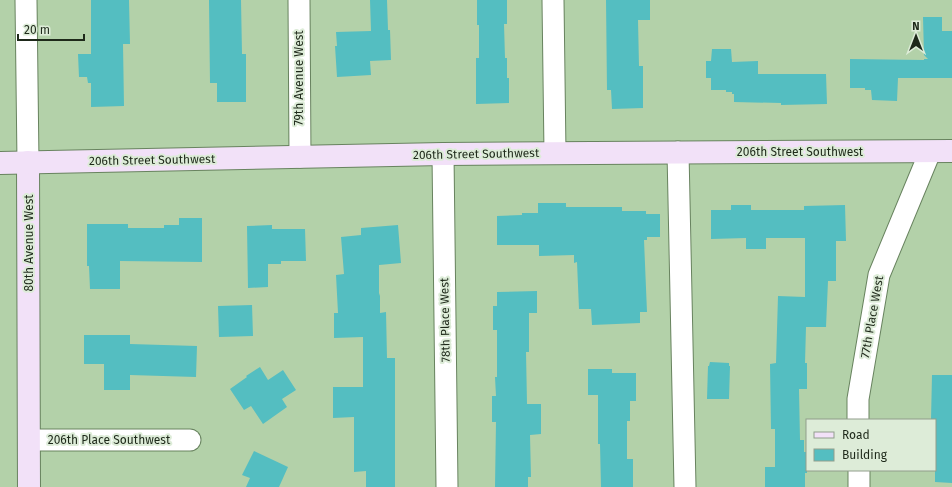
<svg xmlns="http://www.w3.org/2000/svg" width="952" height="487" viewBox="0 0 952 487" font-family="'Fira Sans',sans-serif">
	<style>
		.building { fill: #54bec1 }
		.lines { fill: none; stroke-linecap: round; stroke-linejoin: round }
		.street-casing { stroke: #68835f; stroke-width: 23 }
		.secondary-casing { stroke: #68835f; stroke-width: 24 }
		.street { stroke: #fff; stroke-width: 21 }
		.secondary { stroke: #f2e1f8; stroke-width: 22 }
		.labels { text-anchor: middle; stroke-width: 4; stroke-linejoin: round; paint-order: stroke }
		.street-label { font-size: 12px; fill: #1e291a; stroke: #ddecd8 }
	</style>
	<rect width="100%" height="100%" fill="#b3d1a9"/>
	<g class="building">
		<polygon points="91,0 129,0 130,44 123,44 124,106 91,107 91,83 88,83 87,77 79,77 78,54 91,54"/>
		<polygon points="209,0 241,0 242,54 246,54 246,102 217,102 217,83 210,83"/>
		<polygon points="370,0 387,0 388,30 390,30 391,60 370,61 371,75 337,77 335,46 337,46 336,32 371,31"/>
		<polygon points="477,0 507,0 507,24 504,24 505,58 507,58 507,78 509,78 509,103 476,104 476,58 479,58 479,25 477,25"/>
		<polygon points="606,0 650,0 650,20 638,20 639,66 643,66 643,108 612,109 611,90 607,90"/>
		<polygon points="923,17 942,17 942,31 952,31 952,78 898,78 897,101 872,100 871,90 865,90 865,88 850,88 850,59 924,60 924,59 928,59 924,55"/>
		<polygon points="712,49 731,49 732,62 758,61 758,74 826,74 827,104 781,105 781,103 734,102 734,94 732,94 732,92 726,92 726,90 711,90 711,78 706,78 706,61 711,61"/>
		<polygon points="538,203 566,203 566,207 622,207 622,211 646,211 646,214 660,214 660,237 647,237 647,240 644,240 647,312 640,312 640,323 592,325 591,309 579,309 577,262 574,263 574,255 539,256 539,245 497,245 497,216 522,215 522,213 538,213"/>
		<polygon points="731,205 751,205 751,210 804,210 804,206 845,205 846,241 836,241 836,281 828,281 826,327 806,327 805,363 807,363 807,389 799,389 800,440 804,440 804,452 807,452 807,473 805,473 805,487 765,487 765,467 775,467 775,429 771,429 770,364 776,363 778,296 805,297 805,238 766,238 766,249 746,249 746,238 711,239 711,210 731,210"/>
		<polygon points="179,218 202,218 202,262 120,261 120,289 90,289 89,266 87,266 87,224 128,224 128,228 164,228 164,225 179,225"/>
		<polygon points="272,225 272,229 305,229 306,261 281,261 281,264 268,264 268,287 248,288 247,226"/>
		<polygon points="398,225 401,263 379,265 379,293 380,296 380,313 386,312 387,358 395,358 395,487 366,487 366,471 354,472 354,417 333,418 333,387 363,387 363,337 334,338 334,313 338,313 336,275 344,274 341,237 361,235 361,228"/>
		<polygon points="537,291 537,313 529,313 529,352 526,352 527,404 541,404 541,434 530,435 531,477 528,477 528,487 495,487 496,422 492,422 492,396 496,396 495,377 497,377 497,330 493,330 493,306 497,306 497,292"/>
		<polygon points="252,305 253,336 219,337 218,306"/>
		<polygon points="84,335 130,335 130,344 197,346 196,377 130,375 130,390 104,390 104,364 84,364"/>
		<polygon points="710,362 729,363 729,366 730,366 729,399 707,399 708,366 709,366"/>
		<polygon points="260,367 268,380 283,370 296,390 282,399 287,407 263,424 251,406 244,410 230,389 247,377 246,376"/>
		<polygon points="588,369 612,369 612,373 636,373 636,401 630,401 630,421 627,421 627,459 633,459 633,487 601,487 600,444 598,444 598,395 588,395"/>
		<polygon points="932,375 952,375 952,483 935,482 935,420 931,420"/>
		<polygon points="254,451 288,467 279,487 246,487 250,478 242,475"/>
	</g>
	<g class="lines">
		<defs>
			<g id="street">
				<polyline points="26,0 28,162"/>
				<polyline points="299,0 300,157"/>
				<polyline points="553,0 555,153"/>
				<polyline points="678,152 685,487"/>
				<polyline points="443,154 447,487"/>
				<polyline points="858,420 858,399 879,275 930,152"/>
				<polyline points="29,440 190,440"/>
				<polyline points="859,470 859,487"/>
			</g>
			<g id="secondary">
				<polyline points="28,162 29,487"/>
				<polyline points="0,163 443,154 952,151"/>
			</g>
		</defs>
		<use href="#street" class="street-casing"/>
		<use href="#secondary" class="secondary-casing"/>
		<use href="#street" class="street"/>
		<use href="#secondary" class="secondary"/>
	</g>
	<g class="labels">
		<g class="street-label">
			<text transform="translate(299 78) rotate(-90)" y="4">79th Avenue West</text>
			<text x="800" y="156">206th Street Southwest</text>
			<text transform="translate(476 154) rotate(-1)" y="4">206th Street Southwest</text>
			<text transform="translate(152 160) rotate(-1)" y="4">206th Street Southwest</text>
			<text transform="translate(29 243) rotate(-90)" y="4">80th Avenue West</text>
			<text transform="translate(872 317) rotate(-80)" y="4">77th Place West</text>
			<text transform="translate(445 320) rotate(-91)" y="4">78th Place West</text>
			<text x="109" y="444">206th Place Southwest</text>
		</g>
	</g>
	<rect x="806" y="419" width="130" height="52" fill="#ddecd8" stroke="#919e8c"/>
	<rect x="814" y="432" width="20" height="6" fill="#f2e1f8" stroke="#919e8c"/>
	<text x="842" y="439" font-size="12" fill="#1e291a">Road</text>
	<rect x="814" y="449" width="20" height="12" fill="#54bec1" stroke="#919e8c"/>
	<text x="842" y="459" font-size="12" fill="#1e291a">Building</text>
	<g transform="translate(916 36)" stroke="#ddecd8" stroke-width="3" paint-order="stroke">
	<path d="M0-3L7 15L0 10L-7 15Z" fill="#1e291a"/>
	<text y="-6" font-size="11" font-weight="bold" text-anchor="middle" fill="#1e291a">N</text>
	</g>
	<path d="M18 34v6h66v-6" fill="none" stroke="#1e291a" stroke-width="2"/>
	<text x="24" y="34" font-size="12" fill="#1e291a" stroke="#ddecd8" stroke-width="3" paint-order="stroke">20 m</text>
</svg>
